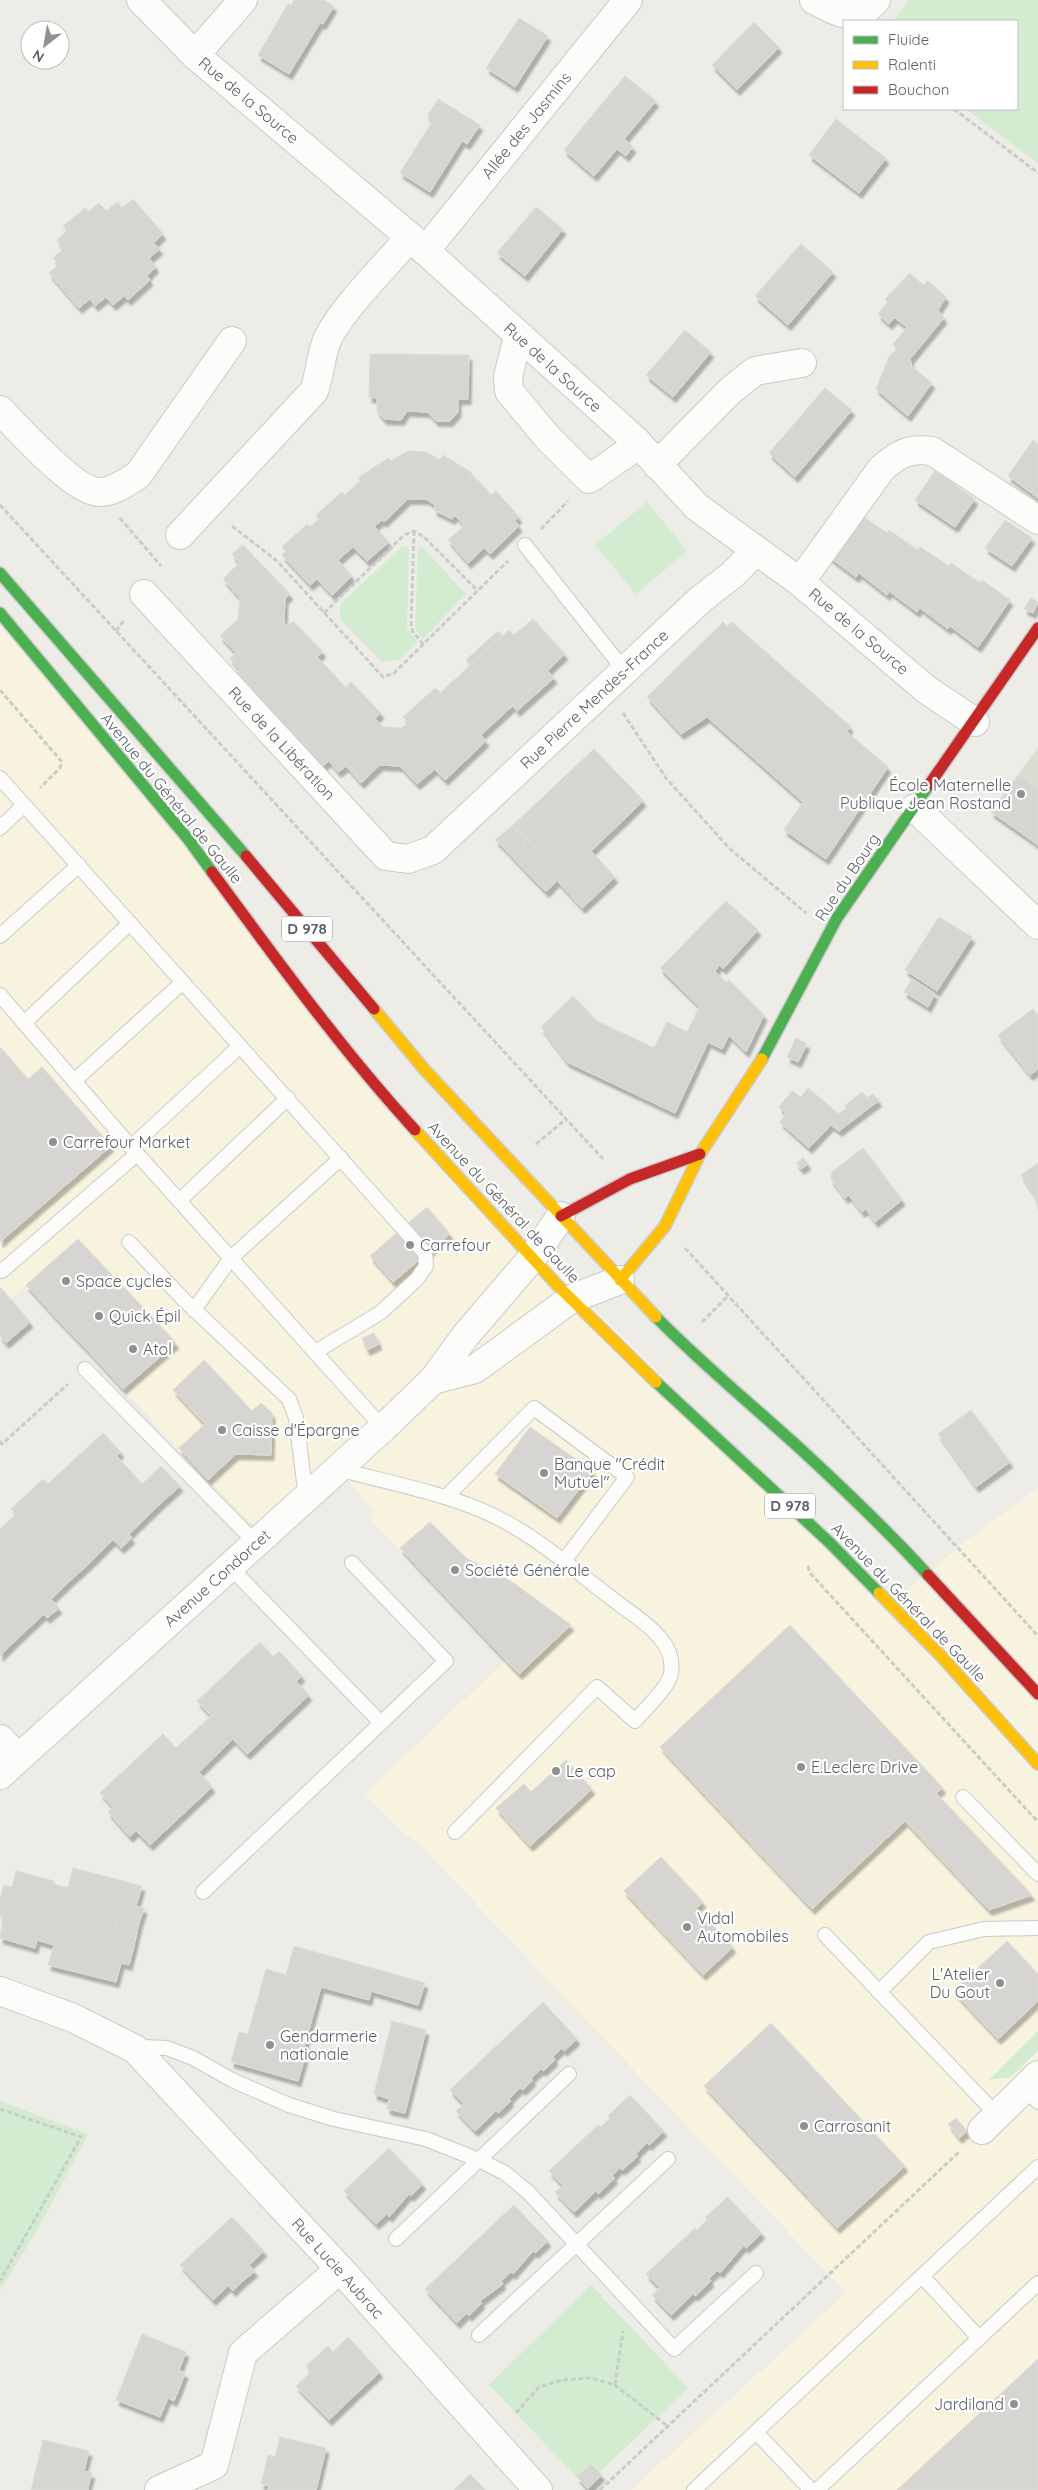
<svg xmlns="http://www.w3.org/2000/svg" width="1038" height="2490" viewBox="0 0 1038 2490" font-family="Quicksand,sans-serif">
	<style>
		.commercial { fill: #f7f3df }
		.education { fill: #dddcd4 }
		.green { fill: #d3ebd1 }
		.building { fill: #d6d5d1; stroke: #dcdbd6; filter: url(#shadow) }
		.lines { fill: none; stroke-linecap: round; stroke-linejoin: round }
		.lane-casing { stroke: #c9cac9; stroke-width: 16 }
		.street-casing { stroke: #c9cac9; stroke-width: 30 }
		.fast-casing { stroke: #cbcbcb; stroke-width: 14 }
		.slow-casing { stroke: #cbcbcb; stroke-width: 14 }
		.jam-casing { stroke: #cbcbcb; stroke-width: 14 }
		.path { stroke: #c8cdca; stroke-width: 3; stroke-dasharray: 5 2.5; stroke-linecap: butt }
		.lane { stroke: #fcfcfb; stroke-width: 14 }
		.street { stroke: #fcfcfb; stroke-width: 28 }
		.fast { stroke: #4caf50; stroke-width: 11 }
		.slow { stroke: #ffc107; stroke-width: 11 }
		.jam { stroke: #c62828; stroke-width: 11 }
		.poi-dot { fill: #8e9093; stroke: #fff; stroke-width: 2 }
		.labels { text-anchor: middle; stroke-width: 4.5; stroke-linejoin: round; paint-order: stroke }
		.shield { fill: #fff; stroke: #8c8f94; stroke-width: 1 }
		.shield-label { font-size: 15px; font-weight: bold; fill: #5b5f66 }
		.street-label { font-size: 16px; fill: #5b5f66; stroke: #fff }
		.poi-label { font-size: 16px; fill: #5b5f66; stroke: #fff; text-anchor: start }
	</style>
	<defs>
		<filter id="shadow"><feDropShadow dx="3" dy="5.5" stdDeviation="1" flood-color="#0004"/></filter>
	</defs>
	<rect width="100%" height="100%" fill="#edece6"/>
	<polygon class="commercial" points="0,607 387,1100 890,1604 967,1540 1038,1488 1038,2490 631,2490 846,2293 416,1841 403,1833 365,1794 506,1660 368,1517 374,1511 338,1469 264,1536 208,1480 26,1286 0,1307"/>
	<polygon class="education" points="1038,747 1038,845 991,812"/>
	<g class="green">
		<polygon points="909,0 1038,0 1038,163 966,109 1017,109 1017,21 893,21"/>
		<polygon points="647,502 687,551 636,594 595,545"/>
		<polygon points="409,546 407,629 418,642 400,659 382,662 340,619 340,604 402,547"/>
		<polygon points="418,547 422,547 466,594 423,639 415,628"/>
		<polygon points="1038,2031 1038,2050 1035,2054 1011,2077 989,2080"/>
		<polygon points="0,2101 88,2134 40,2225 0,2291"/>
		<polygon points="591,2285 688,2388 600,2472 591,2464 577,2477 489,2385"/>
	</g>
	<g class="building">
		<polygon points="294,0 324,0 334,6 323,24 320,23 289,74 258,55 288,4 291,5"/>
		<polygon points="519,18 548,36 515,87 486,68"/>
		<polygon points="754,22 779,47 737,90 712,65"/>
		<polygon points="625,76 656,101 625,138 595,112"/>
		<polygon points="438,99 480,125 467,144 462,141 430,192 400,173 432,122 429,121 428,115"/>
		<polygon points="595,112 633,147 626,156 617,149 594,176 564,150"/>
		<polygon points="836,119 886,158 859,193 809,155"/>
		<polygon points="133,199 163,234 154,243 160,249 149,258 156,267 147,276 150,280 128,300 124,296 113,305 106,297 95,306 90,299 79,308 49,273 59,265 53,258 63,249 57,240 67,231 63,226 85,208 88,212 99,203 106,211 118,202 122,208"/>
		<polygon points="536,207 563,229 525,276 497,253"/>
		<polygon points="801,244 833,272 788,325 755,296"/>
		<polygon points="910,273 923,285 928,281 946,297 938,310 944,318 910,359 912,367 932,383 908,416 876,389 889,357 897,349 893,344 907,327 895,318 889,324 878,314 888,302 885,299"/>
		<polygon points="685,330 711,352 673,397 646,375"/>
		<polygon points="370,354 469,355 468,399 458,399 458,412 450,421 436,421 428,412 407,411 401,420 384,419 377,411 377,398 369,397"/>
		<polygon points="825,388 852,410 795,477 769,453"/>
		<polygon points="1033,440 1038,444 1038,498 1008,476"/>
		<polygon points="408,451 427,452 440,460 443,455 472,473 470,476 479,481 491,495 496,491 519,517 515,521 519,526 490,554 484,548 468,563 448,540 464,526 455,515 452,519 434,510 435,505 426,499 408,499 384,522 382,520 374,526 389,542 367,561 353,547 338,560 352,576 332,595 317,579 310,585 282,555 286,552 282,547 307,524 310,527 319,519 316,515 342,492 345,495 360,481 358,478 388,458 391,461"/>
		<polygon points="935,471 975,499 955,527 915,500"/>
		<polygon points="858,513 887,533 889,530 918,550 920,547 949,566 951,563 980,583 982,580 1010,600 983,640 830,554"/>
		<polygon points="1005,520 1032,538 1012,566 985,548"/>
		<polygon points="243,545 290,594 285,599 284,622 383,727 402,728 509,630 514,635 533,619 565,654 547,671 549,672 439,774 435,769 417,784 400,766 380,765 361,783 346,766 338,772 329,761 324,765 237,673 240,670 230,658 236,653 220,636 238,619 240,598 223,579 239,563 232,554"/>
		<polygon points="830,554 861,571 856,577 828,556"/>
		<polygon points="861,571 891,588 887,595 859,573"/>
		<polygon points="891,588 921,605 917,612 889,591"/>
		<polygon points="1031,598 1038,602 1033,613 1024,609"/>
		<polygon points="921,605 952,623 948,629 920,608"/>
		<polygon points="293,621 323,652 317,657 288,626"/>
		<polygon points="723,622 727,626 732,622 750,638 681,734 647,697"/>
		<polygon points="952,623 983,640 978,647 950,626"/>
		<polygon points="498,631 502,635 470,665 466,660"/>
		<polygon points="750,638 850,726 847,732 888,767 826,859 784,830 803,802 707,717 681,734"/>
		<polygon points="549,672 554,678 517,711 513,706"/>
		<polygon points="237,673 266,704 261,708 231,678"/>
		<polygon points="351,682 381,713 375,719 346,687"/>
		<polygon points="435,688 441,693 408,722 403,717"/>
		<polygon points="295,734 324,765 319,769 290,738"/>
		<polygon points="481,735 486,741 445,780 439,774"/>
		<polygon points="594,749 640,797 625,811 629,815 591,851 615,877 591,900 518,830"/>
		<polygon points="594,749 517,831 512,826"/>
		<polygon points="1018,775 1038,789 1038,845 991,812"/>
		<polygon points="640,797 643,801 629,815 625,811"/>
		<polygon points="512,826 517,831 503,847 495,840"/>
		<polygon points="518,830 565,876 560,884 557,881 546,892 513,858 523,848 523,837"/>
		<polygon points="517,831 523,837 523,848 513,858 503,847"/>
		<polygon points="565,876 591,900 582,908 560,884"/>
		<polygon points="726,901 758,930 723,969 719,965 715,971 726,982 729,980 764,1015 746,1052 660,968"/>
		<polygon points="939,917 972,937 937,991 905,970"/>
		<polygon points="912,979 935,994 928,1007 904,992"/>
		<polygon points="573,996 597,1021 654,1048 667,1022 687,1032 700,1006 729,1035 722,1049 708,1042 675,1113 567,1062 541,1027"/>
		<polygon points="1033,1009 1038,1016 1038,1069 1030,1075 998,1035"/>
		<polygon points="796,1038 807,1044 798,1062 787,1057"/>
		<polygon points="0,1047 28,1079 42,1067 111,1146 0,1242"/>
		<polygon points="808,1088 839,1114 846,1108 844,1106 862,1092 873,1105 839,1131 831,1125 809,1148 780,1122 786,1113 779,1107 792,1091 801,1097"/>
		<polygon points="873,1094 879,1101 873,1105 866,1098"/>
		<polygon points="863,1148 902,1200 875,1222 866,1209 862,1212 843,1188 837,1187 831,1180 832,1172"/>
		<polygon points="803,1158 808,1164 801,1169 796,1163"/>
		<polygon points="1038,1163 1038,1207 1035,1202 1038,1200 1021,1175"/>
		<polygon points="837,1187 843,1188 849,1195 845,1198"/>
		<polygon points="427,1207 450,1234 393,1282 370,1256"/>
		<polygon points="78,1239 110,1273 59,1321 26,1285"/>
		<polygon points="110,1273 142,1306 138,1310 107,1276"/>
		<polygon points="107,1276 138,1310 91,1354 59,1321"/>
		<polygon points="0,1287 30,1322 6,1343 0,1336"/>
		<polygon points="142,1306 176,1343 123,1389 91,1354"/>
		<polygon points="374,1333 379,1344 367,1350 362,1338"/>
		<polygon points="204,1360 252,1411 261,1403 272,1413 271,1455 236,1454 208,1480 179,1448 205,1424 173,1390"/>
		<polygon points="971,1410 1010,1462 976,1487 938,1434"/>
		<polygon points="530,1427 593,1471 557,1518 495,1474"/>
		<polygon points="103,1433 121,1452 117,1456 142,1484 161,1466 180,1486 159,1505 155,1502 125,1530 132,1538 121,1548 113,1540 93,1560 64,1528 41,1549 71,1580 51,1599 59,1608 47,1618 40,1610 9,1639 13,1643 0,1656 0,1529 16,1514 11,1509 43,1479 48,1484"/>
		<polygon points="155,1502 159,1505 129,1534 125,1530"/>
		<polygon points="430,1522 466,1558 512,1582 478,1631 400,1548"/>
		<polygon points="64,1528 93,1560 71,1580 41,1549"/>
		<polygon points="512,1582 571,1625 519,1674 478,1631"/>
		<polygon points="40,1610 44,1614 13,1643 9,1639"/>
		<polygon points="790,1625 943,1788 936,1793 1032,1895 989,1910 905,1821 812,1909 660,1747"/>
		<polygon points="260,1642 273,1657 279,1651 302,1676 296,1681 309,1695 247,1754 233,1739 199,1772 212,1787 150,1845 136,1831 130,1837 108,1812 113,1807 100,1793 163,1734 176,1748 211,1716 197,1701"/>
		<polygon points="566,1760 592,1789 530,1846 496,1808 524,1784 531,1792"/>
		<polygon points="661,1857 703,1902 696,1908 733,1947 703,1975 624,1891"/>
		<polygon points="73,1868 142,1886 136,1906 144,1908 139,1924 118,1918 111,1944 133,1950 129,1965 121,1963 116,1982 48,1965 54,1945 37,1940 35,1948 0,1938 3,1917 0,1916 0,1899 4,1885 12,1887 16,1871 54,1881 53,1884 68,1888"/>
		<polygon points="118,1918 139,1924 133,1950 111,1944"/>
		<polygon points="1007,1941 1038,1974 1038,2001 998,2039 953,1991"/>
		<polygon points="294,1946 425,1983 418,2005 371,1991 369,2000 321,1987 303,2051 300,2050 299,2056 305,2057 298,2081 231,2062 239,2032 248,2034 266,1969 286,1975"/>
		<polygon points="543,2002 577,2039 564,2051 562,2048 553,2057 555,2060 543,2071 541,2069 531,2078 533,2080 523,2090 520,2088 509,2099 511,2101 498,2113 496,2111 475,2131 456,2111 464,2104 450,2090"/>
		<polygon points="392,2021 426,2030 405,2113 387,2109 389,2099 374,2094"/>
		<polygon points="771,2023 905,2166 837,2228 704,2086"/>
		<polygon points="630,2095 664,2131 649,2145 647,2143 636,2154 638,2156 622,2170 620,2168 612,2176 615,2178 598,2194 596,2191 574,2212 555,2192 563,2186 549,2171 598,2125 601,2127 610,2118 608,2116"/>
		<polygon points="956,2118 967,2131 959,2138 948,2124"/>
		<polygon points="389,2148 423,2184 411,2196 409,2194 389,2217 387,2214 376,2224 344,2191"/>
		<polygon points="727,2197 762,2233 746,2248 744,2245 720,2273 718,2270 709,2278 711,2281 695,2296 693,2294 671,2315 652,2295 660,2288 646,2274 695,2228 697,2230 707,2220 705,2218"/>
		<polygon points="514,2205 548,2241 535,2253 533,2251 513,2274 511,2272 501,2281 503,2284 480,2301 482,2303 469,2316 467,2313 457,2323 425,2289"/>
		<polygon points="232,2217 264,2251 249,2265 255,2271 243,2281 206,2241"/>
		<polygon points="206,2241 243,2281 233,2291 228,2286 213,2300 180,2265"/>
		<polygon points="142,2334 186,2352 179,2370 185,2373 180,2387 129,2367"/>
		<polygon points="348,2337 380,2372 354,2396 317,2356 328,2346 333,2352"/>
		<polygon points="317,2356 354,2396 329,2420 296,2386 311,2372 306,2366"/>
		<polygon points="1038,2359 1038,2490 979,2490 941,2449"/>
		<polygon points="129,2367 180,2387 174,2401 168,2398 160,2417 116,2400"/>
		<polygon points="280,2437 326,2448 318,2482 265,2469 268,2455 275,2457"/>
		<polygon points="43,2440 89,2451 84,2471 92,2473 88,2487 35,2474"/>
		<polygon points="941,2449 979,2490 897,2490"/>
		<polygon points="591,2464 602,2475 588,2489 577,2477"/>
		<polygon points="265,2469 318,2482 316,2490 268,2490 269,2486 261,2484"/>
		<polygon points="35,2474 88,2487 88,2490 31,2490"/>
		<polygon points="470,2474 485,2490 454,2490"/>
	</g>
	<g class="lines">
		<defs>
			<g id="lane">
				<polyline points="525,545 624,670"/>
				<polyline points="0,778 425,1253 426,1266 417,1279 380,1313 315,1352"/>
				<polyline points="0,828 24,805"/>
				<polyline points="0,936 79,865"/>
				<polyline points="0,995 131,1147 383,1428"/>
				<polyline points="24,1023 130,923"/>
				<polyline points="74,1081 183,982"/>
				<polyline points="131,1147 240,1046"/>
				<polyline points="179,1201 288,1098"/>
				<polyline points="129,1242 184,1300 289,1399 296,1418 306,1498"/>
				<polyline points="2,1271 137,1154"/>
				<polyline points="194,1310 231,1258 341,1158"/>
				<polyline points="85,1369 256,1543"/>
				<path d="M338,1469C386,1482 435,1491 481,1510C529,1530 569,1566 610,1597C626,1610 647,1622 660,1638C669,1648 673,1659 671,1673C670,1686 644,1710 635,1721L597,1687L455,1832"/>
				<polyline points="446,1497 534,1408 627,1477 564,1561"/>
				<polyline points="230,1567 381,1723 446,1661 352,1563"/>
				<polyline points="963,1797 1038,1874"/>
				<polyline points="203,1892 381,1723"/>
				<polyline points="825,1935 997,2115"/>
				<polyline points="879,1992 929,1942 984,1929 1038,1928"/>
				<polyline points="135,2049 144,2047 167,2048 193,2058 232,2080 289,2105 334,2119 426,2139 479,2160 505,2173 528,2192 674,2349 756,2273"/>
				<polyline points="1025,2088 1038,2102"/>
				<polyline points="396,2239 569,2074"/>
				<polyline points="922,2276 979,2338"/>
				<polyline points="479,2335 668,2159"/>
				<polyline points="756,2432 811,2490"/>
				<polyline points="694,2490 1038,2167"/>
				<polyline points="817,2490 1038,2283"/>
			</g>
			<g id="street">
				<polyline points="141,0 195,55 410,237 635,440 697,507 800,582 927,690 975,722"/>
				<path d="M814,0C837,12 856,24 876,0"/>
				<polyline points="195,55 243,0"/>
				<polyline points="425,251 628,0"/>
				<polyline points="518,336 508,377 509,391 548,438 589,479 628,452 635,440"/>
				<path d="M0,410C19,429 75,493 100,492C114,492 127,482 138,475L232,341"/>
				<polyline points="657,465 730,391 755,371 802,363"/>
				<path d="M180,535L314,391C321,373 320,353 329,336C347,303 385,267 410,237"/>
				<path d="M800,582L882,468C900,453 909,448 932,451L1038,520"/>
				<polyline points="144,594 386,856 408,859 433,850 701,599 732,575 756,551"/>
				<polyline points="915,808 1038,925"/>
				<polyline points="433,1380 475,1369 571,1299 620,1280"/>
				<polyline points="0,1739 18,1758"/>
				<polyline points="0,1775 383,1428 433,1380 466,1335 532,1258 561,1216"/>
				<polyline points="0,1991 73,2018 135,2049 340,2269 538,2490"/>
				<polyline points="982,2130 1038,2075"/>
				<polyline points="159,2490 214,2465 243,2353 340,2269"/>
			</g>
			<g id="fast">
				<polyline points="0,573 246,856"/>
				<polyline points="0,613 188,839 212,872"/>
				<polyline points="762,1059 837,918 929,785"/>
				<path d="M656,1317C704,1366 757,1409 807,1455C849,1494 890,1533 928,1575"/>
				<polyline points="656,1382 829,1542 879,1593"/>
			</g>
			<g id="slow">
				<polyline points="374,1009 424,1069 656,1317"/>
				<polyline points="415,1130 559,1287 656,1382"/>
				<polyline points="620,1280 665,1226 700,1154 762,1059"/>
				<polyline points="879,1593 942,1657 1038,1764"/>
			</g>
			<g id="jam">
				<polyline points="929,785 1038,628"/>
				<polyline points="246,856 374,1009"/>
				<path d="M212,872C277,960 341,1049 415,1130"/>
				<polyline points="561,1216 630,1179 700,1154"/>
				<polyline points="928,1575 1038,1694"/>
			</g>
		</defs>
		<use href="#lane" class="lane-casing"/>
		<use href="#street" class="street-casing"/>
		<use href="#fast" class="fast-casing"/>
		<use href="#slow" class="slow-casing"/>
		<use href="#jam" class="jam-casing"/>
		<g class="path">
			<polyline points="954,109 1038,173"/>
			<polyline points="0,505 603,1159"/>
			<polyline points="120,518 161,566"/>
			<polyline points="232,526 277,561 383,677 394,673 508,561"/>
			<polyline points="541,529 568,501"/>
			<polyline points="414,531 411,626 413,632 423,644"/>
			<polyline points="324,613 404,535 414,531 424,537 478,591"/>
			<polyline points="116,631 125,619"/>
			<polyline points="0,690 62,762 60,768 40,788"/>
			<polyline points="623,713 666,778 729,848 806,913"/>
			<polyline points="536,1144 566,1119"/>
			<polyline points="685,1248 1038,1636"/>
			<polyline points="702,1322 728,1296"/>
			<polyline points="0,1441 2,1444 68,1384"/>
			<polyline points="808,1566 810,1573 1038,1822"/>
			<polyline points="0,2109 81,2137 0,2281"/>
			<polyline points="615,2385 623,2331"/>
			<polyline points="516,2413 539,2387 562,2380 591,2378 615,2385 666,2425"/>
			<polyline points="600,2490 960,2151"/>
		</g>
		<use href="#lane" class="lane"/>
		<use href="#street" class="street"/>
		<use href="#fast" class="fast"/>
		<use href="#slow" class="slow"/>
		<use href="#jam" class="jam"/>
	</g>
	<g class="poi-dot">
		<circle cx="1021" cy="794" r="5"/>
		<circle cx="53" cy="1142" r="5"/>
		<circle cx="410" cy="1245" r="5"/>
		<circle cx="66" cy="1281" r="5"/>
		<circle cx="99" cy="1316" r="5"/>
		<circle cx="133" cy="1349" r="5"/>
		<circle cx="222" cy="1430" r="5"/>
		<circle cx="544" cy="1473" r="5"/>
		<circle cx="455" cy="1570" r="5"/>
		<circle cx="801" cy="1767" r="5"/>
		<circle cx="556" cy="1771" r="5"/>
		<circle cx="687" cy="1927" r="5"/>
		<circle cx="1000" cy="1983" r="5"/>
		<circle cx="270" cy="2045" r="5"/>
		<circle cx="804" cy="2126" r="5"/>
		<circle cx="1014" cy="2404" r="5"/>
	</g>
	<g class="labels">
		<g class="shield">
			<rect x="282" y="916.5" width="50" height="25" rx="4"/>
			<rect x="765" y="1493.5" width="50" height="25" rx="4"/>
		</g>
		<g class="shield-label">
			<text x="307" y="934">D 978</text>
			<text x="790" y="1511">D 978</text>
		</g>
		<g class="street-label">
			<text transform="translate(249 100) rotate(40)" y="6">Rue de la Source</text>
			<text transform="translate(526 125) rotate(-51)" y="6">Allée des Jasmins</text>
			<text transform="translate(553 367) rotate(42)" y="6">Rue de la Source</text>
			<text transform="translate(859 631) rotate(40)" y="6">Rue de la Source</text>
			<text transform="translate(594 699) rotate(-43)" y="6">Rue Pierre Mendes-France</text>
			<text transform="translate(282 743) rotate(47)" y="6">Rue de la Libération</text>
			<text transform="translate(172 798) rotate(51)" y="6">Avenue du Général de Gaulle</text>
			<text transform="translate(847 877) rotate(-56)" y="6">Rue du Bourg</text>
			<text transform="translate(504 1202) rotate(47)" y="6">Avenue du Général de Gaulle</text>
			<text transform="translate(217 1578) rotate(-42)" y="6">Avenue Condorcet</text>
			<text transform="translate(909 1602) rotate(46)" y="6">Avenue du Général de Gaulle</text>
			<text transform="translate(338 2268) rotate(48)" y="6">Rue Lucie Aubrac</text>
		</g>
		<g class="poi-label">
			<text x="1011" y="791" text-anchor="end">École Maternelle<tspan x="1011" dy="18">Publique Jean Rostand</tspan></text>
			<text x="63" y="1148">Carrefour Market</text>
			<text x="420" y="1251">Carrefour</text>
			<text x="76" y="1287">Space cycles</text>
			<text x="109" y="1322">Quick Épil</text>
			<text x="143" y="1355">Atol</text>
			<text x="232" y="1436">Caisse d'Épargne</text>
			<text x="554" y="1470">Banque "Crédit<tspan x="554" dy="18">Mutuel"</tspan></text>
			<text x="465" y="1576">Société Générale</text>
			<text x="811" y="1773">E.Leclerc Drive</text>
			<text x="566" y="1777">Le cap</text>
			<text x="697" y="1924">Vidal<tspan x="697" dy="18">Automobiles</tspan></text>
			<text x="990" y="1980" text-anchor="end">L'Atelier<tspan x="990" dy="18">Du Gout</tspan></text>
			<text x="280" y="2042">Gendarmerie<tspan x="280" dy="18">nationale</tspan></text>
			<text x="814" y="2132">Carrosanit</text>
			<text x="1004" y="2410" text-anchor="end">Jardiland</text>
		</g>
	</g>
	<rect x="843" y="20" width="175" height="90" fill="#ffffff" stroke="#bdbfc2"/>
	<rect x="853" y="36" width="25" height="8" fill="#4caf50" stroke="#bdbfc2"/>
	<text x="888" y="45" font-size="15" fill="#5b5f66">Fluide</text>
	<rect x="853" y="61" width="25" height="8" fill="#ffc107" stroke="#bdbfc2"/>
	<text x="888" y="70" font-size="15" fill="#5b5f66">Ralenti</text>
	<rect x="853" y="86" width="25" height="8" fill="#c62828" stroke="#bdbfc2"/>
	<text x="888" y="95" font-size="15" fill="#5b5f66">Bouchon</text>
	<g transform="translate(45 45) rotate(211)"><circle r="24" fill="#ffffff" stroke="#bdbfc2"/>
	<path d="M0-4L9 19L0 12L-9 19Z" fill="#8e9093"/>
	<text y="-8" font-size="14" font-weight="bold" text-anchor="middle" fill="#5b5f66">N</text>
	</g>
</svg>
